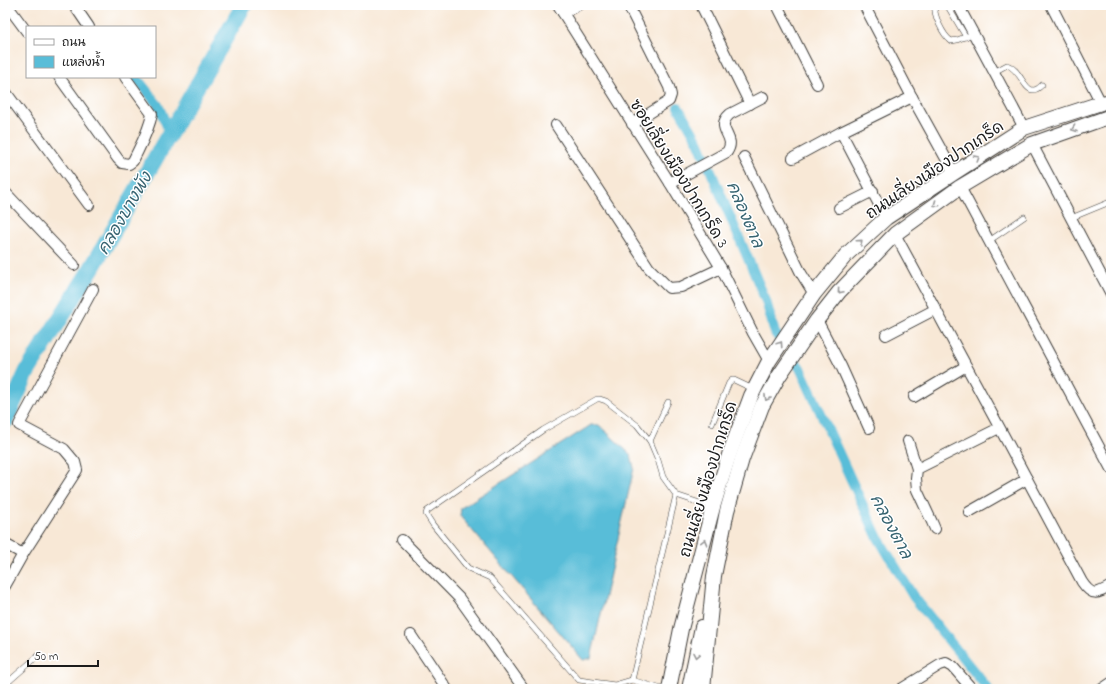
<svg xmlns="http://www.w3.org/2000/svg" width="1116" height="694" viewBox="0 0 1116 694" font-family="'Indie Flower','Playpen Sans Thai',sans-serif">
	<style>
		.water { fill: #59bdd8; stroke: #3a6c7a }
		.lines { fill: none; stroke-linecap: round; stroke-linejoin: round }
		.canal { stroke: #59bdd8; stroke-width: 10 }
		.river { stroke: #59bdd8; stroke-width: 17 }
		.service-casing { stroke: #3d3b38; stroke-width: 6 }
		.minor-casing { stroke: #3d3b38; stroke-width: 12 }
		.secondary-casing { stroke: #3d3b38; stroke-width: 16 }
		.service { stroke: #fff; stroke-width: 5 }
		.minor { stroke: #fff; stroke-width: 10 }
		.secondary { stroke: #fff; stroke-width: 14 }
		.oneway { stroke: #999 }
		.labels { text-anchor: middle; stroke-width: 3; stroke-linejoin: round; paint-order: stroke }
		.street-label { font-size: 16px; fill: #1c1c1c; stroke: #fff }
		.water-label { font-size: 17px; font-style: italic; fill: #376471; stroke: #fff }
	</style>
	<rect width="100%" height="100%" fill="#fff"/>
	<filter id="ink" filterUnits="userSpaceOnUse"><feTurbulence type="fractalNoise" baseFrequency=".025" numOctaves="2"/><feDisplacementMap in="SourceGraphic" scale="8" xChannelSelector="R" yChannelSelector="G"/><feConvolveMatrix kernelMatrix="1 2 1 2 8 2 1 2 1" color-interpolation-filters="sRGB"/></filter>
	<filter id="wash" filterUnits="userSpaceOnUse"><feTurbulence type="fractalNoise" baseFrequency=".012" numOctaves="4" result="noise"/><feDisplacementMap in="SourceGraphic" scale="16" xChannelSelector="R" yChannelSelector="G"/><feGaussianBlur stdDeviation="0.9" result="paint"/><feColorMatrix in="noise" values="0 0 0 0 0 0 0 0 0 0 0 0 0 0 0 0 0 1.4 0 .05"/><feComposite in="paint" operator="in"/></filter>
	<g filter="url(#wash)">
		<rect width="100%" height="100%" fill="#f8e8d6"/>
		<polygon class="water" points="591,425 599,425 631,455 634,468 591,658 583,660 460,516 461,508"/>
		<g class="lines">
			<g class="canal">
				<polyline points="136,77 158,105 170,133"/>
				<polyline points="678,107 698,141 766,301 775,333 778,337"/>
				<polyline points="795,361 800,368 877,536 913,596 988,689"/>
			</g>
			<polyline class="river" points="5,421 27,372 93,266 244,5"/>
		</g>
	</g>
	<g filter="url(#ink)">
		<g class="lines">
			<defs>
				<g id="service">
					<path d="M935,5C933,15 943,35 951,41L957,40L973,34"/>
					<polyline points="947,5 966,37"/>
					<path d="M994,72L1007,65C1020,69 1024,90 1033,90C1036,90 1040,87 1042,85"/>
					<polyline points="1071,218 1110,202"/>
					<polyline points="989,241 1024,217"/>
					<polyline points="712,424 729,383 732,380 734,380 753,389"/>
					<polyline points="650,441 668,402"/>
					<polyline points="632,680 676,495"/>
					<polyline points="5,682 15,689"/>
					<polyline points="7,683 39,655"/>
					<polyline points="662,689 632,680 615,685 579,680 490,578 468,568 433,525 426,514 427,511 543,430 597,399 600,399 606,401 637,425 650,441 658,460 663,477 676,495 712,507"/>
				</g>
				<g id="minor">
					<polyline points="7,5 27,32"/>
					<polyline points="74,5 89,27"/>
					<polyline points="558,5 670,183 721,268 753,333 769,361"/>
					<polyline points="628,5 669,87 671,95 669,101 632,124"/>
					<polyline points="701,5 750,104"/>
					<polyline points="777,5 817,84"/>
					<polyline points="864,5 912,97 954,173"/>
					<polyline points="958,5 1024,128"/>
					<polyline points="1051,5 1101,103"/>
					<polyline points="563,13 578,5"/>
					<path d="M59,77L118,159L122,163L129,164L133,161C140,146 149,131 152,114L125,77"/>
					<polyline points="5,91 89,205"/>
					<polyline points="556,125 649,268 669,288 681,287 721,268"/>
					<polyline points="841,132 886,218"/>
					<polyline points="1032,144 1111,294"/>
					<polyline points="744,157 801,273 814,294"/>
					<polyline points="793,158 841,132 912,97"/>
					<path d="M670,183L727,152C738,136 713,129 730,114L763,97"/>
					<polyline points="960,187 1111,469"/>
					<polyline points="5,192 74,265"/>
					<polyline points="839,208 873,191"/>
					<path d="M895,234C958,349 1020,466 1082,582C1092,597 1097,594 1111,586"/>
					<polyline points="817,320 841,366 869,428"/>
					<polyline points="886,335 936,309"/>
					<polyline points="914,397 966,366"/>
					<polyline points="908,441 917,469"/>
					<polyline points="969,512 1027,479"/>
					<polyline points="935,529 932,522 917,490 916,478 917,469 999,428"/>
					<polyline points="402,540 459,598 524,689"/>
					<polyline points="5,544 23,554"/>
					<polyline points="5,586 23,554 77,470 75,462 64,449 19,425 93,289"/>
					<polyline points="411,635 447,689"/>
					<polyline points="901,689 940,665 946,663 953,667 972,689"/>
					<polyline points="1102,689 1111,683"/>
				</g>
				<g id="secondary">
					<polyline points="669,689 681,629 713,507 729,455 751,396 769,361 814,294 846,255 886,218 954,173 1024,128 1101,103 1111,101"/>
					<polyline points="689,689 702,627"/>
					<polyline points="703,689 714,576 727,511 742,459 762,406 779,376 817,320 839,292 895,234 960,187 1032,144 1111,116"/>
				</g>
			</defs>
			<use href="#service" class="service-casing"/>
			<use href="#minor" class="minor-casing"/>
			<use href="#secondary" class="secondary-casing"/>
			<use href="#service" class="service"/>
			<use href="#minor" class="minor"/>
			<use href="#secondary" class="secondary"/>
		</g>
		<defs><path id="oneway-chevron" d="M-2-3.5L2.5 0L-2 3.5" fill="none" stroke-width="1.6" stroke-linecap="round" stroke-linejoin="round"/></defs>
		<g class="oneway">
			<use href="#oneway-chevron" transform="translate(1074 129) rotate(160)"/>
			<use href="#oneway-chevron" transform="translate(977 158) rotate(-32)"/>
			<use href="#oneway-chevron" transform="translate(936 204) rotate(145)"/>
			<use href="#oneway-chevron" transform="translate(860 242) rotate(-42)"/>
			<use href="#oneway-chevron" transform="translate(840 291) rotate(131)"/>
			<use href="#oneway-chevron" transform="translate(780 344) rotate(-56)"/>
			<use href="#oneway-chevron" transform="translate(767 398) rotate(119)"/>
			<use href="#oneway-chevron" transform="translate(704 542) rotate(-75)"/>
			<use href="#oneway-chevron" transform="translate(696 655) rotate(101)"/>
		</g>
	</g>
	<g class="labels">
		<g class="street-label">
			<text transform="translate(934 169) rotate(-34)" y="6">ถนนเลี่ยงเมืองปากเกร็ด</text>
			<text transform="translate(680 173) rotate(58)" y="6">ซอยเลี่ยงเมืองปากเกร็ด 3</text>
			<text transform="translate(707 479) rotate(-73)" y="6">ถนนเลี่ยงเมืองปากเกร็ด</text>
		</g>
		<g class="water-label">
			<text transform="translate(124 213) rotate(-60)" y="6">คลองบางพัง</text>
			<text transform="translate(746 214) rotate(67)" y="6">คลองตาล</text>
			<text transform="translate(892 526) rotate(62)" y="6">คลองตาล</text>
		</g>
	</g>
	<rect width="1116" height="694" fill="none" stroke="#fff" stroke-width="20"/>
	<rect x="26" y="26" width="130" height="52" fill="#ffffff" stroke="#a4a4a4"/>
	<rect x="34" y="39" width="20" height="6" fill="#ffffff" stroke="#a4a4a4"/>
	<text x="62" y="46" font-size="12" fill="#1c1c1c">ถนน</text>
	<rect x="34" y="56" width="20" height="12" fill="#59bdd8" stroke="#a4a4a4"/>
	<text x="62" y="66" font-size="12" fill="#1c1c1c">แหล่งน้ำ</text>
	<path d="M28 660v6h70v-6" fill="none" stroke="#1c1c1c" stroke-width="2"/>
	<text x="34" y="660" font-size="12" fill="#1c1c1c" stroke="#ffffff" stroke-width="3" paint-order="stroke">50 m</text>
</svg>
